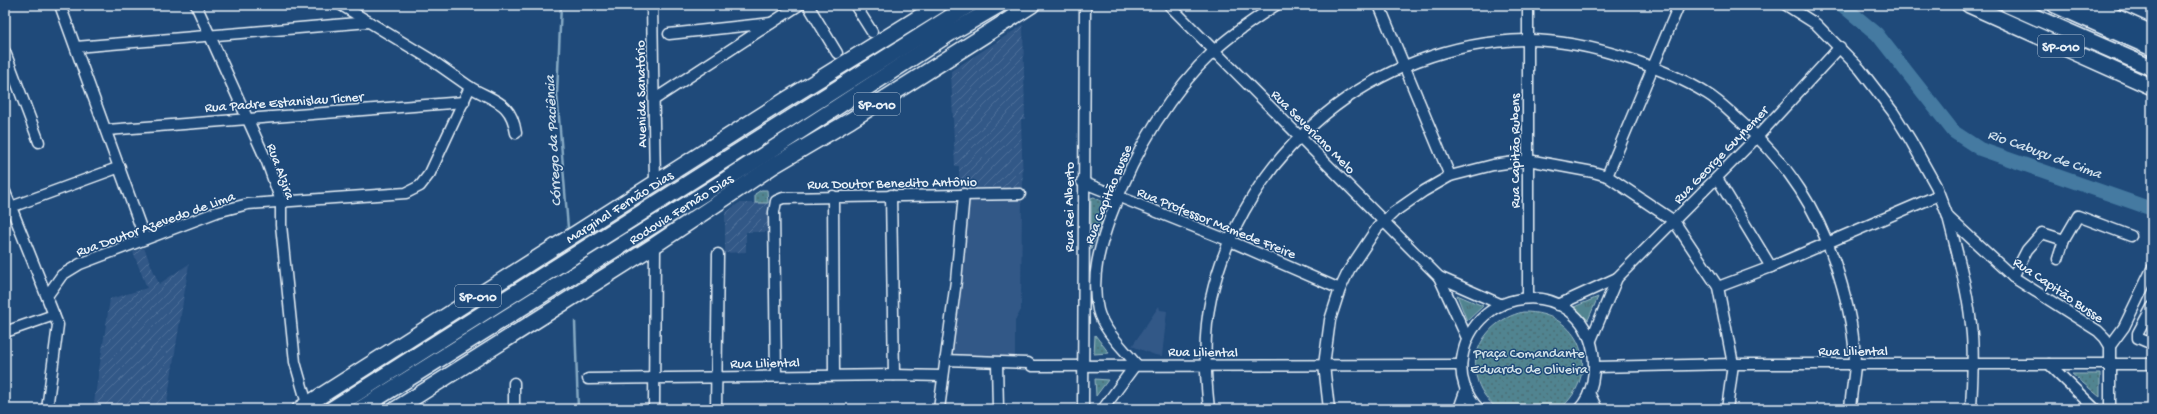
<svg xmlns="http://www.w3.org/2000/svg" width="2157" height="414" viewBox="0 0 2157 414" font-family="'Gochi Hand',sans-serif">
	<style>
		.built { fill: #325887 }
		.industrial { fill: url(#industrial-furrows) }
		.grass { fill: url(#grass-tufts); stroke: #9cbac4 }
		.park { fill: url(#park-dots); stroke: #9cbac4 }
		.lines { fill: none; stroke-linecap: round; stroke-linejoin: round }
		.stream { stroke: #86aac4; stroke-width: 2.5 }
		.river { stroke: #447aa1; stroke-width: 14 }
		.minor-casing { stroke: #e8f1f8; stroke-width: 13 }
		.highway-casing { stroke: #e8f1f8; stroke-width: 18 }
		.minor { stroke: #1f4a7a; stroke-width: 10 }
		.highway { stroke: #1f4a7a; stroke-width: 15 }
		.labels { text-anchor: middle; stroke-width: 3; stroke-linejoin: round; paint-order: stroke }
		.shield { fill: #1f4a7a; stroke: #acbfd2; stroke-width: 1 }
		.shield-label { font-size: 13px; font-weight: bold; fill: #e8f1f8 }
		.street-label { font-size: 14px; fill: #e8f1f8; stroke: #1f4a7a }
		.park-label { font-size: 14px; fill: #d1e1e8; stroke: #1f4a7a }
		.water-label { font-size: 15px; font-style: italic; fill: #cfdfeb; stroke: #1f4a7a }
	</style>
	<defs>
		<pattern id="industrial-furrows" width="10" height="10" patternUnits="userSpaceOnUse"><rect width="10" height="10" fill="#325887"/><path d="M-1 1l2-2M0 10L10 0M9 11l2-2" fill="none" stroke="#507099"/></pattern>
		<pattern id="grass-tufts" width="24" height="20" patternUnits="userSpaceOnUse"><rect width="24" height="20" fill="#518490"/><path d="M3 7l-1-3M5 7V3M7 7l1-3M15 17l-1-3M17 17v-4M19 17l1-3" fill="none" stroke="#4d6c74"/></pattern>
		<pattern id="park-dots" width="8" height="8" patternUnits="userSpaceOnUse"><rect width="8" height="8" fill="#518490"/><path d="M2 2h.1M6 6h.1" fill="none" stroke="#4d6c74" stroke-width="1.8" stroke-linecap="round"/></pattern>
	</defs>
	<rect width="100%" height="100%" fill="#1f4a7a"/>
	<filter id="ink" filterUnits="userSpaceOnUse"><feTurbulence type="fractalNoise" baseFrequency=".025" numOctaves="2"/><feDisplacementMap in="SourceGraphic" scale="8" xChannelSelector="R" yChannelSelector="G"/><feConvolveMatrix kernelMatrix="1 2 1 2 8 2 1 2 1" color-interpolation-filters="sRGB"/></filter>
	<g filter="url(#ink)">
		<g class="built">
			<polygon points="1022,199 1021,310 1015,321 1015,357 957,355 952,351 969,200"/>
			<polygon points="1159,306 1160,310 1167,311 1162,356 1155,355 1132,346"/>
		</g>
		<g class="industrial">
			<polygon points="1023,25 1025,119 1021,119 1023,188 959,189 959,166 955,166 951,71"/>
			<polygon points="739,203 768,203 768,232 746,232 746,252 725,253 725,213"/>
			<polygon points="144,248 159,284 189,264 166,409 93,409 110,299 147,288 133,252"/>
		</g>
		<g class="grass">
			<polygon points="1457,295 1483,306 1467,321"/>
			<polygon points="1598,297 1588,320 1574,307"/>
		</g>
		<g class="park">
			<polygon points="761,190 767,190 768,203 755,203 755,194"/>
			<polygon points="1094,197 1108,205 1091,249 1091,198"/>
			<path d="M1523,312C1581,311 1603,372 1560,409H1498C1457,377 1475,323 1523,312Z"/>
			<polygon points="1095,335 1109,353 1094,354"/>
			<polygon points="2072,374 2100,374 2100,397"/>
			<polygon points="1095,379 1108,380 1096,396"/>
		</g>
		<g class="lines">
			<g class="stream">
				<polyline points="561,5 557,93 568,228"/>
				<polyline points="575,322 578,409"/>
			</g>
			<polyline class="river" points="1842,5 1877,34 1954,132 1980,149 2152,209"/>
			<defs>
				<g id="minor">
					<polyline points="60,5 145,239"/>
					<polyline points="196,5 267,162 281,201 281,225 295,362 307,404"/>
					<polyline points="652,5 655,183"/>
					<polyline points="808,5 837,53"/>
					<polyline points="855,5 872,32"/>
					<polyline points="1169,5 1439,277 1500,304"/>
					<polyline points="1379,5 1450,176"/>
					<polyline points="1528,5 1528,298"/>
					<polyline points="1786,5 1816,24 1860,69 1893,112 1911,141 1936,186 1948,217 2013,277 2098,331 2105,338 2110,346 2110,409"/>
					<polyline points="669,34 771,23"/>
					<polyline points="76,47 369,22"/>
					<polyline points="5,52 39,142"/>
					<path d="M470,87C495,102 511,101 516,133"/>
					<polyline points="655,99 799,5"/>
					<polyline points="107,130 464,102"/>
					<polyline points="1607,176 1679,5"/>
					<polyline points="1717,178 1771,267"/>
					<polyline points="1082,182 1230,241 1340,289"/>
					<polyline points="5,192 58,325 47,409"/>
					<polyline points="891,195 894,375"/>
					<polyline points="833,196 834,375"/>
					<polyline points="11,207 120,167"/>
					<path d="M1948,217C1958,256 1969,294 1972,335C1974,360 1972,384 1971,409"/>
					<polyline points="2058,259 2064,240 2078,216 2131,236"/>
					<polyline points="1439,277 1467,338"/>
					<polyline points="2013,277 2027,250 2042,233 2064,240"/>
					<polyline points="1718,287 1771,267 1939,195"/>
					<polyline points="47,296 62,275 80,264 217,212 248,204 406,193 420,186 430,173 470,87 430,59 341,5"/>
					<polyline points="1558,305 1617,278"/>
					<polyline points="2152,307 2138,333 2138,338 2152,344"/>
					<polyline points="5,332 54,315"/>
					<polyline points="1591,340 1617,278 1758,136 1840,47"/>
					<polyline points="2110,346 2124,327 2152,269"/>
					<polyline points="945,360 1028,363 1032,366 1461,365"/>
					<polyline points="997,363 998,409"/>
					<path d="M1136,364C1123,348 1103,330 1098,310C1090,277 1100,246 1111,215C1134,153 1166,96 1215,50C1233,33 1255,19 1276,5"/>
					<polyline points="2049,364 2095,409"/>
					<polyline points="1596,367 1733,364 2152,364"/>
					<polyline points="776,376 774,212 776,201 783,198 1020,194"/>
					<polyline points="588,379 894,375 943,376"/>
					<polyline points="514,383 514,409"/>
					<polyline points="1589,393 1597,409"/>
					<polyline points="654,409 655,245"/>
					<polyline points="716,409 718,254"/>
					<polyline points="939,409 956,281 964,194"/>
					<polyline points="1083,409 1085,5"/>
					<polyline points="1103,409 1136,364"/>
					<path d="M1209,409C1205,372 1203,335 1211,298C1244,151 1375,43 1526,40C1561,40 1597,48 1630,59C1656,68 1682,78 1706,93C1718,100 1729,111 1740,121C1788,163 1819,211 1838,272C1847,301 1855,334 1855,365C1854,379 1851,394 1850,409"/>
					<polyline points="1329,409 1324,365 1330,320 1340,289 1349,270 1377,228 1394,212 1424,191 1450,176 1493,165 1528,160 1593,172 1607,176 1674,221 1718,287 1733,364 1727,409"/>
					<polyline points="1459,409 1466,389"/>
					<path d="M1479,409C1466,396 1459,377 1462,359C1473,283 1580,276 1593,352C1596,371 1593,394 1579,409"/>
				</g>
				<g id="highway">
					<polyline points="1969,5 2152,87"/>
					<polyline points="2008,5 2152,68"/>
					<polyline points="2055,5 2152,48"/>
					<polyline points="2089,5 2152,33"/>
					<path id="s1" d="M300,409L784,101L939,5"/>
					<polyline points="332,409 969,5"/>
					<path id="s2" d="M360,409L716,186L949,34L999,5"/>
					<polyline points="396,409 655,245 773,166 851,120 1032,5"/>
				</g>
			</defs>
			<use href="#minor" class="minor-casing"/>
			<use href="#highway" class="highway-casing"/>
			<use href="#minor" class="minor"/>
			<use href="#highway" class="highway"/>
		</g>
	</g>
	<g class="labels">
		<g class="shield">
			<rect x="2038" y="35" width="46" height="22" rx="3"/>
			<rect x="854" y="93" width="46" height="22" rx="3"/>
			<rect x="455" y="285" width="46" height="22" rx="3"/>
		</g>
		<g class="shield-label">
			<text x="2061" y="51">SP-010</text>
			<text x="877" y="109">SP-010</text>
			<text x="478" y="301">SP-010</text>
		</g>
		<g class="street-label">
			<text transform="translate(640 94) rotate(-91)" y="5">Avenida Sanatório</text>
			<text transform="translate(284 101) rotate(-4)" y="5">Rua Padre Estanislau Ticner</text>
			<text transform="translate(1314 131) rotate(45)" y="5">Rua Severiano Melo</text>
			<text transform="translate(1514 151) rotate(-90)" y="5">Rua Capitão Rubens</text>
			<text transform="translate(1720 154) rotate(-46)" y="5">Rua George Guynemer</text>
			<text transform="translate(282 171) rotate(70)" y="5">Rua Alzira</text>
			<text transform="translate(892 182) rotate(-1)" y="5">Rua Doutor Benedito Antônio</text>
			<text transform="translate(1107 194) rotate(-68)" y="5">Rua Capitão Busse</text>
			<text dy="5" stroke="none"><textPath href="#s1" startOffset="378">Marginal Fernão Dias</textPath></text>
			<text transform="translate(1068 207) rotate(-90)" y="5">Rua Rei Alberto</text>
			<text dy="5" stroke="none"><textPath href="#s2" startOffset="378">Rodovia Fernão Dias</textPath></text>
			<text transform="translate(1217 222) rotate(22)" y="5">Rua Professor Mamede Freire</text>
			<text transform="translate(155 223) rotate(-20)" y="5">Rua Doutor Azevedo de Lima</text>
			<text transform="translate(2059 289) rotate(34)" y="5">Rua Capitão Busse</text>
			<text x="1853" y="355">Rua Liliental</text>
			<text transform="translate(1203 351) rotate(1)" y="5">Rua Liliental</text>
			<text transform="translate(765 362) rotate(-1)" y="5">Rua Liliental</text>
		</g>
		<g class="park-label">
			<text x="1529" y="357">Praça Comandante<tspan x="1529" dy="16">Eduardo de Oliveira</tspan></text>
		</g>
		<g class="water-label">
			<text transform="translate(552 141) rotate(-93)" y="5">Córrego da Paciência</text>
			<text transform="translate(2045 153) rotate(20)" y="5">Rio Cabuçu de Cima</text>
		</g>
	</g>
	<rect width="2157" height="414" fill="none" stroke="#1f4a7a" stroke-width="20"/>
	<rect x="10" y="10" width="2137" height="394" fill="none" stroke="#e8f1f8" stroke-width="1.5" filter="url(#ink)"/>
</svg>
